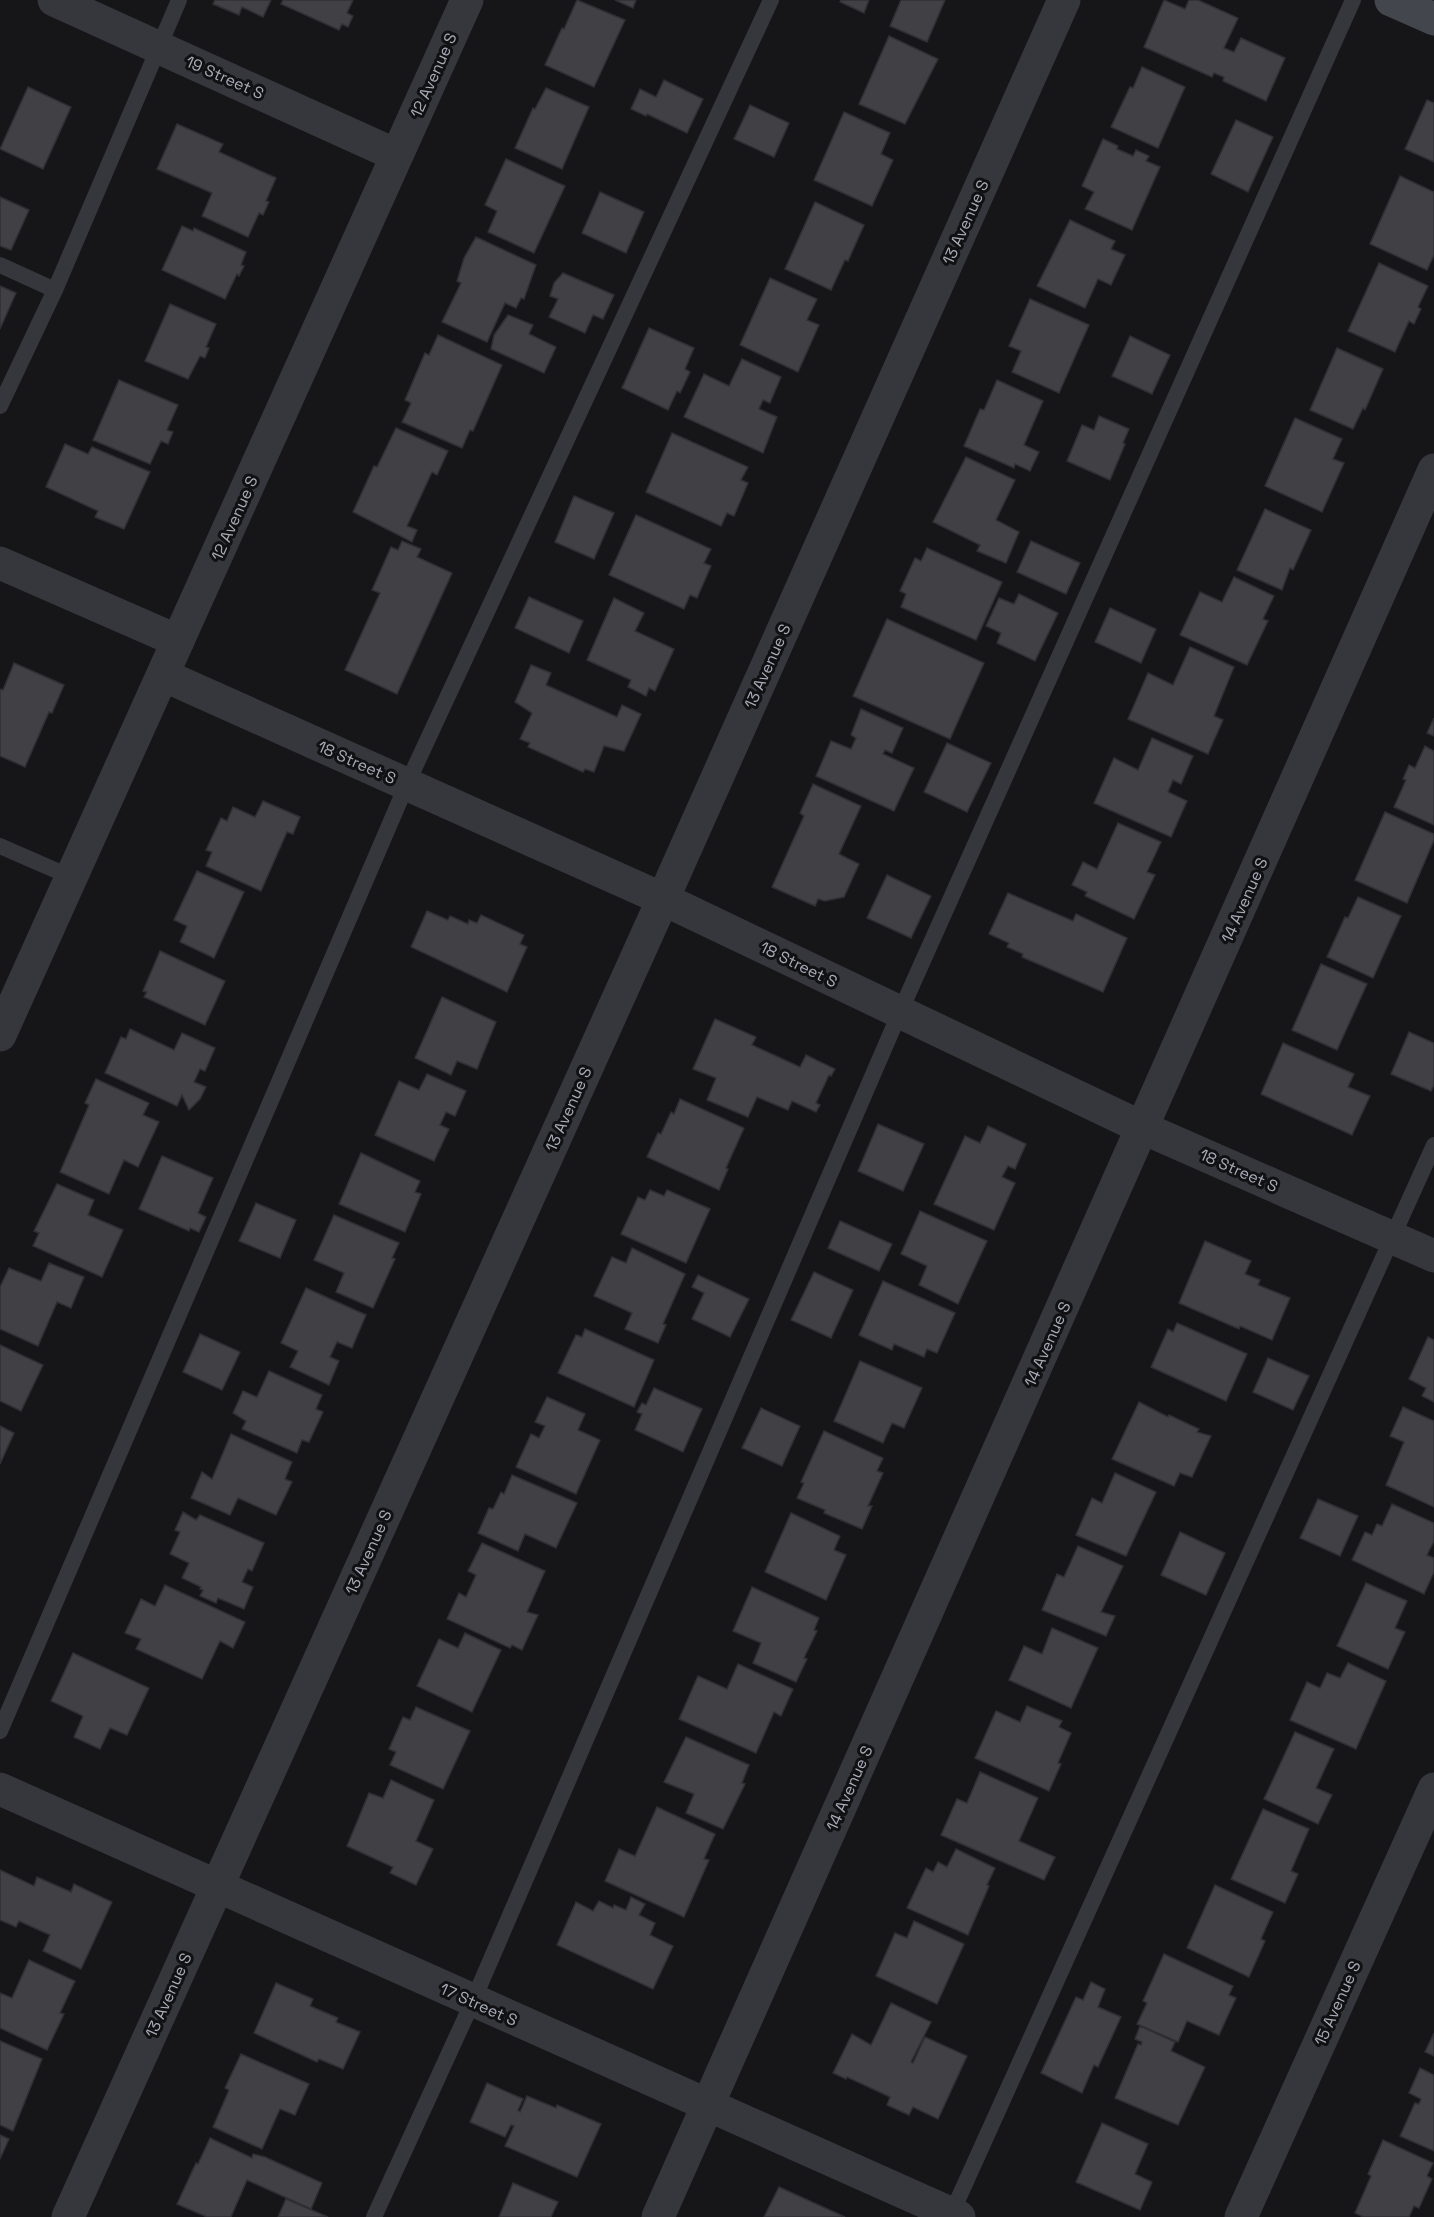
<svg xmlns="http://www.w3.org/2000/svg" width="1434" height="2217" viewBox="0 0 1434 2217" font-family="'Space Grotesk',sans-serif">
	<style>
		.building { fill: #404045; stroke: #302f34; stroke-width: 1.5 }
		.lines { fill: none; stroke-linecap: round; stroke-linejoin: round }
		.lane { stroke: #36373d; stroke-width: 16 }
		.street { stroke: #36373d; stroke-width: 33 }
		.secondary { stroke: #44464d; stroke-width: 33 }
		.labels { text-anchor: middle; stroke-width: 6; stroke-linejoin: round; paint-order: stroke }
		.street-label { font-size: 16px; fill: #a7acb8; stroke: #111013 }
	</style>
	<rect width="100%" height="100%" fill="#161518"/>
	<g class="building">
		<polygon points="215,0 271,0 263,17 242,7 239,15 213,4"/>
		<polygon points="283,0 353,0 347,13 353,16 348,27 342,24 339,30 281,4"/>
		<polygon points="577,0 625,20 594,87 545,65 562,28 564,29"/>
		<polygon points="615,0 636,0 633,8"/>
		<polygon points="841,0 869,0 864,13 840,2"/>
		<polygon points="901,0 945,0 927,42 890,26"/>
		<polygon points="1164,0 1185,9 1189,0 1198,0 1238,18 1224,48 1234,52 1241,38 1285,58 1266,101 1223,81 1224,77 1214,73 1212,77 1144,47"/>
		<polygon points="889,36 938,59 905,124 859,104"/>
		<polygon points="1142,67 1185,87 1158,148 1111,127 1130,87 1133,88"/>
		<polygon points="664,80 703,99 687,133 647,114 646,116 631,109 640,89 656,97"/>
		<polygon points="28,87 71,107 43,169 0,149"/>
		<polygon points="546,88 589,107 562,169 515,148 533,108 535,109"/>
		<polygon points="1427,100 1434,103 1434,162 1405,149"/>
		<polygon points="750,105 789,123 774,157 734,139"/>
		<polygon points="844,112 890,133 881,154 893,160 872,206 814,180"/>
		<polygon points="1236,120 1273,137 1248,192 1211,174"/>
		<polygon points="177,124 223,144 219,152 276,178 266,201 269,202 263,215 259,213 248,237 202,216 212,193 157,169"/>
		<polygon points="1103,139 1118,146 1117,149 1133,156 1136,150 1149,156 1146,161 1160,167 1132,230 1085,209 1094,192 1082,186"/>
		<polygon points="506,159 565,186 534,253 488,232 497,211 485,205"/>
		<polygon points="1400,176 1434,192 1434,255 1427,270 1370,244"/>
		<polygon points="600,192 644,212 626,253 582,233"/>
		<polygon points="0,197 29,210 11,250 0,246"/>
		<polygon points="815,202 864,225 848,261 845,260 831,290 785,269"/>
		<polygon points="1070,220 1115,241 1111,249 1125,255 1111,285 1098,279 1085,308 1037,286"/>
		<polygon points="182,226 193,231 194,228 246,252 241,265 244,266 239,276 237,274 225,299 162,270"/>
		<polygon points="476,237 536,265 524,299 521,298 516,308 505,303 487,342 442,322 461,283 457,281 464,258"/>
		<polygon points="1379,263 1428,286 1418,307 1421,309 1414,324 1409,321 1395,352 1348,331"/>
		<polygon points="563,273 614,295 603,319 593,315 585,333 549,317 558,299 550,296 554,283"/>
		<polygon points="770,278 817,299 807,320 819,325 798,372 740,345"/>
		<polygon points="0,286 16,293 0,329"/>
		<polygon points="1030,299 1089,325 1059,393 1012,372 1021,351 1009,346"/>
		<polygon points="170,304 216,324 206,347 209,348 205,358 200,356 188,379 145,361"/>
		<polygon points="508,315 533,325 529,334 556,347 544,373 491,349 494,335"/>
		<polygon points="649,328 694,348 685,369 690,372 680,393 677,391 668,410 622,388"/>
		<polygon points="438,335 502,365 473,431 470,430 462,448 402,422 411,403 405,400 425,353 429,355"/>
		<polygon points="1130,336 1170,355 1152,394 1112,376"/>
		<polygon points="1337,348 1383,369 1365,410 1363,408 1353,429 1310,410"/>
		<polygon points="742,359 781,377 770,403 763,400 759,409 777,417 763,453 684,417 704,374 729,386"/>
		<polygon points="119,380 178,405 167,430 173,432 168,444 161,441 150,464 93,440"/>
		<polygon points="997,380 1043,401 1024,445 1039,452 1030,471 1015,464 1014,468 964,446 980,409 984,410"/>
		<polygon points="1099,416 1129,429 1123,443 1125,444 1110,480 1067,461 1082,425 1094,430"/>
		<polygon points="1295,418 1342,439 1333,459 1344,463 1322,512 1265,486"/>
		<polygon points="396,428 448,451 437,475 432,472 407,526 417,530 412,542 353,512 374,466 377,467"/>
		<polygon points="672,433 748,467 741,480 748,483 734,516 727,513 721,526 646,492"/>
		<polygon points="65,444 88,454 92,447 150,472 124,529 95,517 98,511 46,487"/>
		<polygon points="966,457 1015,480 996,520 1019,532 1006,563 977,551 980,545 933,522"/>
		<polygon points="574,496 614,513 594,559 555,542"/>
		<polygon points="1265,509 1311,530 1293,570 1290,568 1282,590 1237,570"/>
		<polygon points="636,515 711,549 704,563 711,566 697,598 690,595 684,609 609,575"/>
		<polygon points="402,541 421,549 417,557 452,573 397,694 345,670 380,593 372,590 391,547 398,550"/>
		<polygon points="1031,541 1080,563 1066,594 1017,572"/>
		<polygon points="927,548 1002,582 976,640 901,607 906,594 900,591 915,558 921,561"/>
		<polygon points="1234,577 1274,596 1263,619 1268,621 1247,665 1180,635 1200,592 1222,602"/>
		<polygon points="1019,594 1058,613 1035,661 997,643 1001,633 986,626 999,598 1014,604"/>
		<polygon points="529,597 583,621 569,653 515,628"/>
		<polygon points="614,598 644,613 635,631 674,649 655,691 649,688 646,696 628,687 631,680 587,660"/>
		<polygon points="1110,608 1156,629 1141,663 1095,642"/>
		<polygon points="887,619 984,663 950,739 853,696"/>
		<polygon points="1190,647 1234,667 1214,716 1223,720 1208,754 1128,719 1148,673 1173,685"/>
		<polygon points="14,663 64,685 52,713 49,712 25,767 0,756 0,689 3,690"/>
		<polygon points="531,665 551,673 546,685 617,717 622,705 641,714 624,751 604,746 594,772 585,769 583,772 528,747 530,743 520,739 532,713 515,702"/>
		<polygon points="861,709 903,728 892,753 885,750 883,754 914,768 894,811 816,776 831,741 851,749 856,738 851,735"/>
		<polygon points="1434,718 1434,736 1427,733"/>
		<polygon points="1152,738 1193,756 1181,784 1173,780 1168,792 1187,801 1171,837 1094,803 1114,758 1138,770"/>
		<polygon points="947,743 991,763 967,812 924,792"/>
		<polygon points="1425,746 1434,751 1434,825 1394,807 1406,780 1403,779 1409,765 1415,768"/>
		<polygon points="813,784 861,806 839,854 859,864 844,897 825,901 818,899 815,906 772,887 804,816 800,813"/>
		<polygon points="263,801 300,817 293,834 287,832 261,891 206,866 212,852 206,850 221,818 227,821 233,807 255,817"/>
		<polygon points="1385,812 1434,834 1434,840 1407,903 1355,880"/>
		<polygon points="1118,823 1161,842 1147,872 1155,875 1134,919 1085,896 1087,892 1072,885 1083,862 1097,869"/>
		<polygon points="197,871 244,892 214,958 180,942 187,926 174,920"/>
		<polygon points="887,875 931,896 911,938 867,918"/>
		<polygon points="1008,893 1073,921 1076,914 1127,938 1103,992 1022,957 1023,954 1007,947 1009,943 989,934"/>
		<polygon points="1358,897 1401,916 1373,978 1327,957 1345,917 1348,918"/>
		<polygon points="427,911 448,920 450,916 468,924 469,920 477,923 481,915 524,935 520,944 527,947 507,992 411,947"/>
		<polygon points="160,951 225,981 205,1025 144,997 147,992 143,991"/>
		<polygon points="1321,964 1367,984 1337,1050 1292,1030"/>
		<polygon points="442,997 496,1022 477,1069 457,1061 451,1075 415,1058"/>
		<polygon points="715,1019 756,1037 752,1045 800,1067 806,1055 835,1069 831,1076 829,1075 816,1103 820,1105 816,1112 792,1101 788,1110 757,1097 748,1117 707,1100 716,1078 693,1069"/>
		<polygon points="130,1029 174,1050 182,1033 215,1048 205,1071 200,1069 194,1082 206,1087 200,1099 189,1110 182,1095 177,1106 105,1073 121,1037 126,1039"/>
		<polygon points="1409,1032 1434,1043 1434,1085 1431,1091 1391,1074"/>
		<polygon points="1283,1043 1354,1074 1348,1087 1370,1096 1352,1135 1261,1094"/>
		<polygon points="427,1074 466,1091 455,1116 446,1112 440,1125 449,1129 434,1161 375,1135 399,1081 419,1090"/>
		<polygon points="96,1079 149,1103 143,1115 159,1122 138,1167 124,1160 109,1194 60,1172 89,1105 85,1103"/>
		<polygon points="680,1099 744,1128 726,1168 728,1169 719,1190 647,1157 658,1133 661,1134 671,1112 674,1114"/>
		<polygon points="878,1124 924,1144 903,1191 858,1171"/>
		<polygon points="988,1126 1026,1144 1015,1169 1008,1166 1002,1177 1015,1183 994,1230 934,1204 965,1136 980,1143"/>
		<polygon points="361,1153 420,1181 415,1192 421,1194 405,1232 339,1204"/>
		<polygon points="162,1156 213,1178 198,1213 206,1217 199,1232 190,1228 189,1231 139,1209"/>
		<polygon points="57,1184 94,1200 88,1215 123,1230 102,1277 33,1246 39,1233 34,1231"/>
		<polygon points="650,1190 664,1196 667,1190 710,1209 686,1263 621,1234 638,1197 645,1200"/>
		<polygon points="256,1203 296,1220 280,1258 239,1241"/>
		<polygon points="920,1211 987,1241 958,1304 919,1285 927,1266 901,1254"/>
		<polygon points="334,1215 399,1243 392,1258 395,1259 373,1308 336,1292 344,1273 314,1260"/>
		<polygon points="840,1221 892,1244 879,1271 828,1248"/>
		<polygon points="1205,1241 1251,1261 1245,1274 1260,1280 1258,1285 1290,1298 1272,1340 1240,1326 1239,1329 1179,1303"/>
		<polygon points="632,1248 685,1274 663,1324 666,1325 658,1343 625,1329 632,1313 594,1296 612,1257 626,1263"/>
		<polygon points="49,1263 84,1277 71,1308 57,1302 38,1346 0,1329 0,1287 9,1268 41,1281"/>
		<polygon points="814,1272 853,1290 831,1338 791,1320"/>
		<polygon points="698,1275 749,1299 730,1337 692,1319 704,1293 692,1287"/>
		<polygon points="883,1281 955,1313 937,1353 927,1349 924,1357 894,1344 892,1350 859,1335"/>
		<polygon points="306,1288 366,1315 352,1348 337,1342 330,1357 339,1361 329,1385 290,1367 298,1351 281,1343"/>
		<polygon points="1177,1323 1247,1354 1226,1401 1151,1367 1168,1329 1173,1332"/>
		<polygon points="585,1329 654,1360 634,1407 558,1373 576,1335 582,1337"/>
		<polygon points="200,1334 240,1352 222,1390 183,1372"/>
		<polygon points="1428,1337 1434,1340 1434,1402 1422,1396 1426,1388 1409,1379"/>
		<polygon points="0,1345 43,1365 21,1411 0,1401"/>
		<polygon points="1268,1358 1309,1376 1293,1410 1253,1392"/>
		<polygon points="860,1361 922,1388 904,1428 892,1423 883,1443 834,1421"/>
		<polygon points="269,1371 322,1395 316,1409 323,1412 309,1442 302,1440 297,1453 242,1429 246,1421 233,1413 243,1391 257,1397"/>
		<polygon points="654,1388 702,1409 683,1452 635,1430 642,1414 637,1412 642,1403 646,1405"/>
		<polygon points="547,1397 585,1414 578,1430 600,1440 576,1494 516,1467 531,1434 539,1438 545,1426 535,1422"/>
		<polygon points="1139,1402 1168,1417 1169,1415 1199,1429 1197,1432 1211,1436 1192,1477 1180,1473 1174,1486 1112,1459"/>
		<polygon points="1403,1407 1434,1421 1434,1507 1386,1485 1404,1442 1390,1436"/>
		<polygon points="761,1408 800,1426 782,1466 742,1448"/>
		<polygon points="0,1426 14,1433 0,1464"/>
		<polygon points="824,1431 883,1458 877,1471 883,1473 868,1506 872,1506 862,1529 824,1513 825,1510 797,1498 804,1483 801,1482"/>
		<polygon points="231,1434 292,1462 285,1479 292,1482 276,1515 238,1498 230,1515 191,1498 202,1472 212,1479"/>
		<polygon points="1115,1473 1156,1492 1126,1556 1076,1535 1092,1498 1102,1503"/>
		<polygon points="512,1475 577,1503 556,1548 525,1534 518,1551 478,1533 489,1508 493,1509 501,1492 504,1494"/>
		<polygon points="1318,1499 1358,1516 1340,1556 1300,1538"/>
		<polygon points="1392,1504 1434,1523 1434,1541 1427,1555 1434,1558 1434,1572 1424,1594 1352,1560 1365,1532 1372,1535 1377,1524 1382,1526"/>
		<polygon points="183,1512 196,1520 200,1515 264,1543 252,1571 248,1569 242,1582 253,1587 244,1609 218,1598 216,1603 200,1596 203,1590 200,1589 201,1587 182,1578 189,1563 170,1554 180,1532 175,1530"/>
		<polygon points="791,1513 840,1536 834,1550 846,1555 826,1600 765,1572"/>
		<polygon points="1180,1532 1225,1553 1206,1595 1161,1575"/>
		<polygon points="482,1543 545,1571 527,1612 538,1615 522,1650 512,1645 510,1648 447,1619 459,1593 466,1597 476,1575 468,1571"/>
		<polygon points="1078,1546 1123,1566 1101,1612 1115,1616 1106,1636 1042,1610 1057,1574 1064,1577"/>
		<polygon points="1366,1583 1407,1601 1395,1628 1405,1632 1388,1669 1337,1646"/>
		<polygon points="165,1585 245,1622 233,1648 220,1641 202,1679 136,1649 141,1639 125,1633 141,1599 155,1606"/>
		<polygon points="752,1587 819,1618 814,1630 817,1631 804,1658 807,1659 796,1682 753,1663 761,1643 733,1631"/>
		<polygon points="1052,1628 1098,1648 1071,1708 1009,1680 1024,1646 1042,1654"/>
		<polygon points="465,1633 501,1650 472,1712 417,1686 439,1639 458,1648"/>
		<polygon points="73,1653 149,1688 127,1735 110,1728 100,1749 74,1737 83,1716 51,1701"/>
		<polygon points="1348,1663 1386,1681 1356,1749 1290,1720 1307,1682 1320,1688 1327,1673 1340,1678"/>
		<polygon points="738,1664 793,1689 781,1716 774,1712 756,1753 679,1719 698,1676 727,1689"/>
		<polygon points="1027,1706 1062,1721 1059,1727 1071,1733 1058,1763 1061,1764 1049,1791 975,1758 996,1711 1020,1722"/>
		<polygon points="416,1707 470,1731 443,1789 390,1765 396,1752 389,1749 403,1717 410,1720"/>
		<polygon points="1295,1732 1334,1749 1316,1788 1332,1795 1318,1824 1264,1799"/>
		<polygon points="686,1737 749,1765 742,1783 745,1784 723,1829 686,1813 694,1794 664,1782"/>
		<polygon points="980,1772 1038,1798 1019,1841 1055,1857 1044,1880 941,1835 957,1799 967,1803"/>
		<polygon points="391,1780 434,1800 416,1841 433,1849 416,1885 390,1873 393,1867 347,1846 369,1793 383,1798"/>
		<polygon points="657,1807 715,1834 704,1859 709,1860 684,1917 605,1881 619,1849 635,1856"/>
		<polygon points="1263,1809 1309,1829 1291,1871 1298,1874 1285,1903 1231,1879"/>
		<polygon points="956,1849 995,1868 987,1885 989,1886 968,1935 907,1908 926,1868 933,1872 938,1862 947,1867"/>
		<polygon points="0,1870 34,1886 37,1877 71,1892 74,1884 112,1902 81,1969 43,1951 50,1935 19,1921 16,1927 0,1920"/>
		<polygon points="1215,1885 1273,1912 1261,1939 1265,1941 1249,1977 1187,1948"/>
		<polygon points="631,1897 645,1904 639,1915 655,1923 650,1935 673,1946 653,1989 557,1945 576,1902 593,1911 599,1901 613,1908 614,1905 626,1910"/>
		<polygon points="914,1921 964,1944 937,2004 876,1976 895,1933 907,1938"/>
		<polygon points="1164,1954 1233,1986 1229,1995 1236,1998 1219,2035 1187,2021 1178,2042 1137,2024 1147,2003 1143,2001"/>
		<polygon points="29,1960 75,1981 60,2013 64,2014 47,2050 0,2028 0,1993 12,1998"/>
		<polygon points="1091,1982 1105,1989 1098,2007 1121,2017 1098,2067 1094,2065 1082,2093 1041,2073 1076,1997 1083,2000"/>
		<polygon points="276,1983 313,1999 310,2006 338,2018 336,2022 360,2032 343,2069 319,2059 317,2062 254,2033"/>
		<polygon points="891,2003 931,2022 911,2062 913,2063 925,2037 967,2056 938,2119 913,2107 909,2115 887,2105 890,2097 847,2077 846,2079 833,2073 852,2034 871,2045"/>
		<polygon points="1140,2026 1175,2042 1171,2051 1205,2067 1178,2125 1115,2098 1138,2044 1141,2045 1142,2042 1135,2039"/>
		<polygon points="1434,2033 1434,2056 1425,2052"/>
		<polygon points="0,2041 42,2059 13,2131 0,2125"/>
		<polygon points="241,2054 309,2084 295,2115 280,2109 262,2149 213,2127 229,2090 225,2088"/>
		<polygon points="1420,2068 1434,2075 1434,2151 1400,2136 1415,2103 1419,2104 1421,2099 1409,2093"/>
		<polygon points="487,2083 523,2099 518,2110 520,2112 527,2096 556,2108 557,2105 601,2124 577,2177 505,2146 514,2126 511,2125 505,2137 470,2122"/>
		<polygon points="1102,2123 1148,2144 1135,2174 1152,2182 1140,2210 1076,2182"/>
		<polygon points="0,2135 9,2139 0,2159"/>
		<polygon points="210,2138 252,2158 253,2154 265,2157 322,2183 311,2209 247,2180 231,2217 207,2217 177,2204 196,2163 198,2164"/>
		<polygon points="1383,2140 1433,2163 1427,2176 1432,2179 1419,2208 1414,2206 1409,2217 1363,2217 1355,2213 1371,2176 1368,2174"/>
		<polygon points="513,2183 558,2202 551,2217 499,2217"/>
		<polygon points="779,2187 845,2217 764,2217"/>
		<polygon points="286,2199 328,2217 278,2217"/>
	</g>
	<g class="lines">
		<g class="lane">
			<polyline points="0,265 55,290"/>
			<polyline points="0,406 55,290 179,0"/>
			<polyline points="0,846 71,877"/>
			<polyline points="0,1731 407,784 771,0"/>
			<polyline points="374,2217 473,2001 900,1012 1353,0"/>
			<polyline points="950,2217 1434,1145"/>
		</g>
		<g class="street">
			<polyline points="54,0 396,155"/>
			<polyline points="0,563 178,641"/>
			<polyline points="163,675 663,899 1143,1128 1434,1256"/>
			<polyline points="0,1035 467,0"/>
			<polyline points="0,1789 959,2217"/>
			<polyline points="68,2217 663,899 1064,0"/>
			<polyline points="658,2217 1434,470"/>
			<polyline points="1241,2217 1434,1789"/>
		</g>
		<polyline class="secondary" points="1391,0 1434,19"/>
	</g>
	<g class="labels">
		<g class="street-label">
			<text transform="translate(433 75) rotate(-66)" y="6">12 Avenue S</text>
			<text transform="translate(225 77) rotate(24)" y="6">19 Street S</text>
			<text transform="translate(965 222) rotate(-66)" y="6">13 Avenue S</text>
			<text transform="translate(234 518) rotate(-66)" y="6">12 Avenue S</text>
			<text transform="translate(767 666) rotate(-66)" y="6">13 Avenue S</text>
			<text transform="translate(357 762) rotate(24)" y="6">18 Street S</text>
			<text transform="translate(1244 900) rotate(-66)" y="6">14 Avenue S</text>
			<text transform="translate(799 964) rotate(26)" y="6">18 Street S</text>
			<text transform="translate(568 1109) rotate(-66)" y="6">13 Avenue S</text>
			<text transform="translate(1239 1170) rotate(24)" y="6">18 Street S</text>
			<text transform="translate(1047 1344) rotate(-66)" y="6">14 Avenue S</text>
			<text transform="translate(368 1552) rotate(-66)" y="6">13 Avenue S</text>
			<text transform="translate(849 1788) rotate(-66)" y="6">14 Avenue S</text>
			<text transform="translate(168 1995) rotate(-66)" y="6">13 Avenue S</text>
			<text transform="translate(1337 2003) rotate(-66)" y="6">15 Avenue S</text>
			<text transform="translate(479 2004) rotate(24)" y="6">17 Street S</text>
		</g>
	</g>
</svg>
